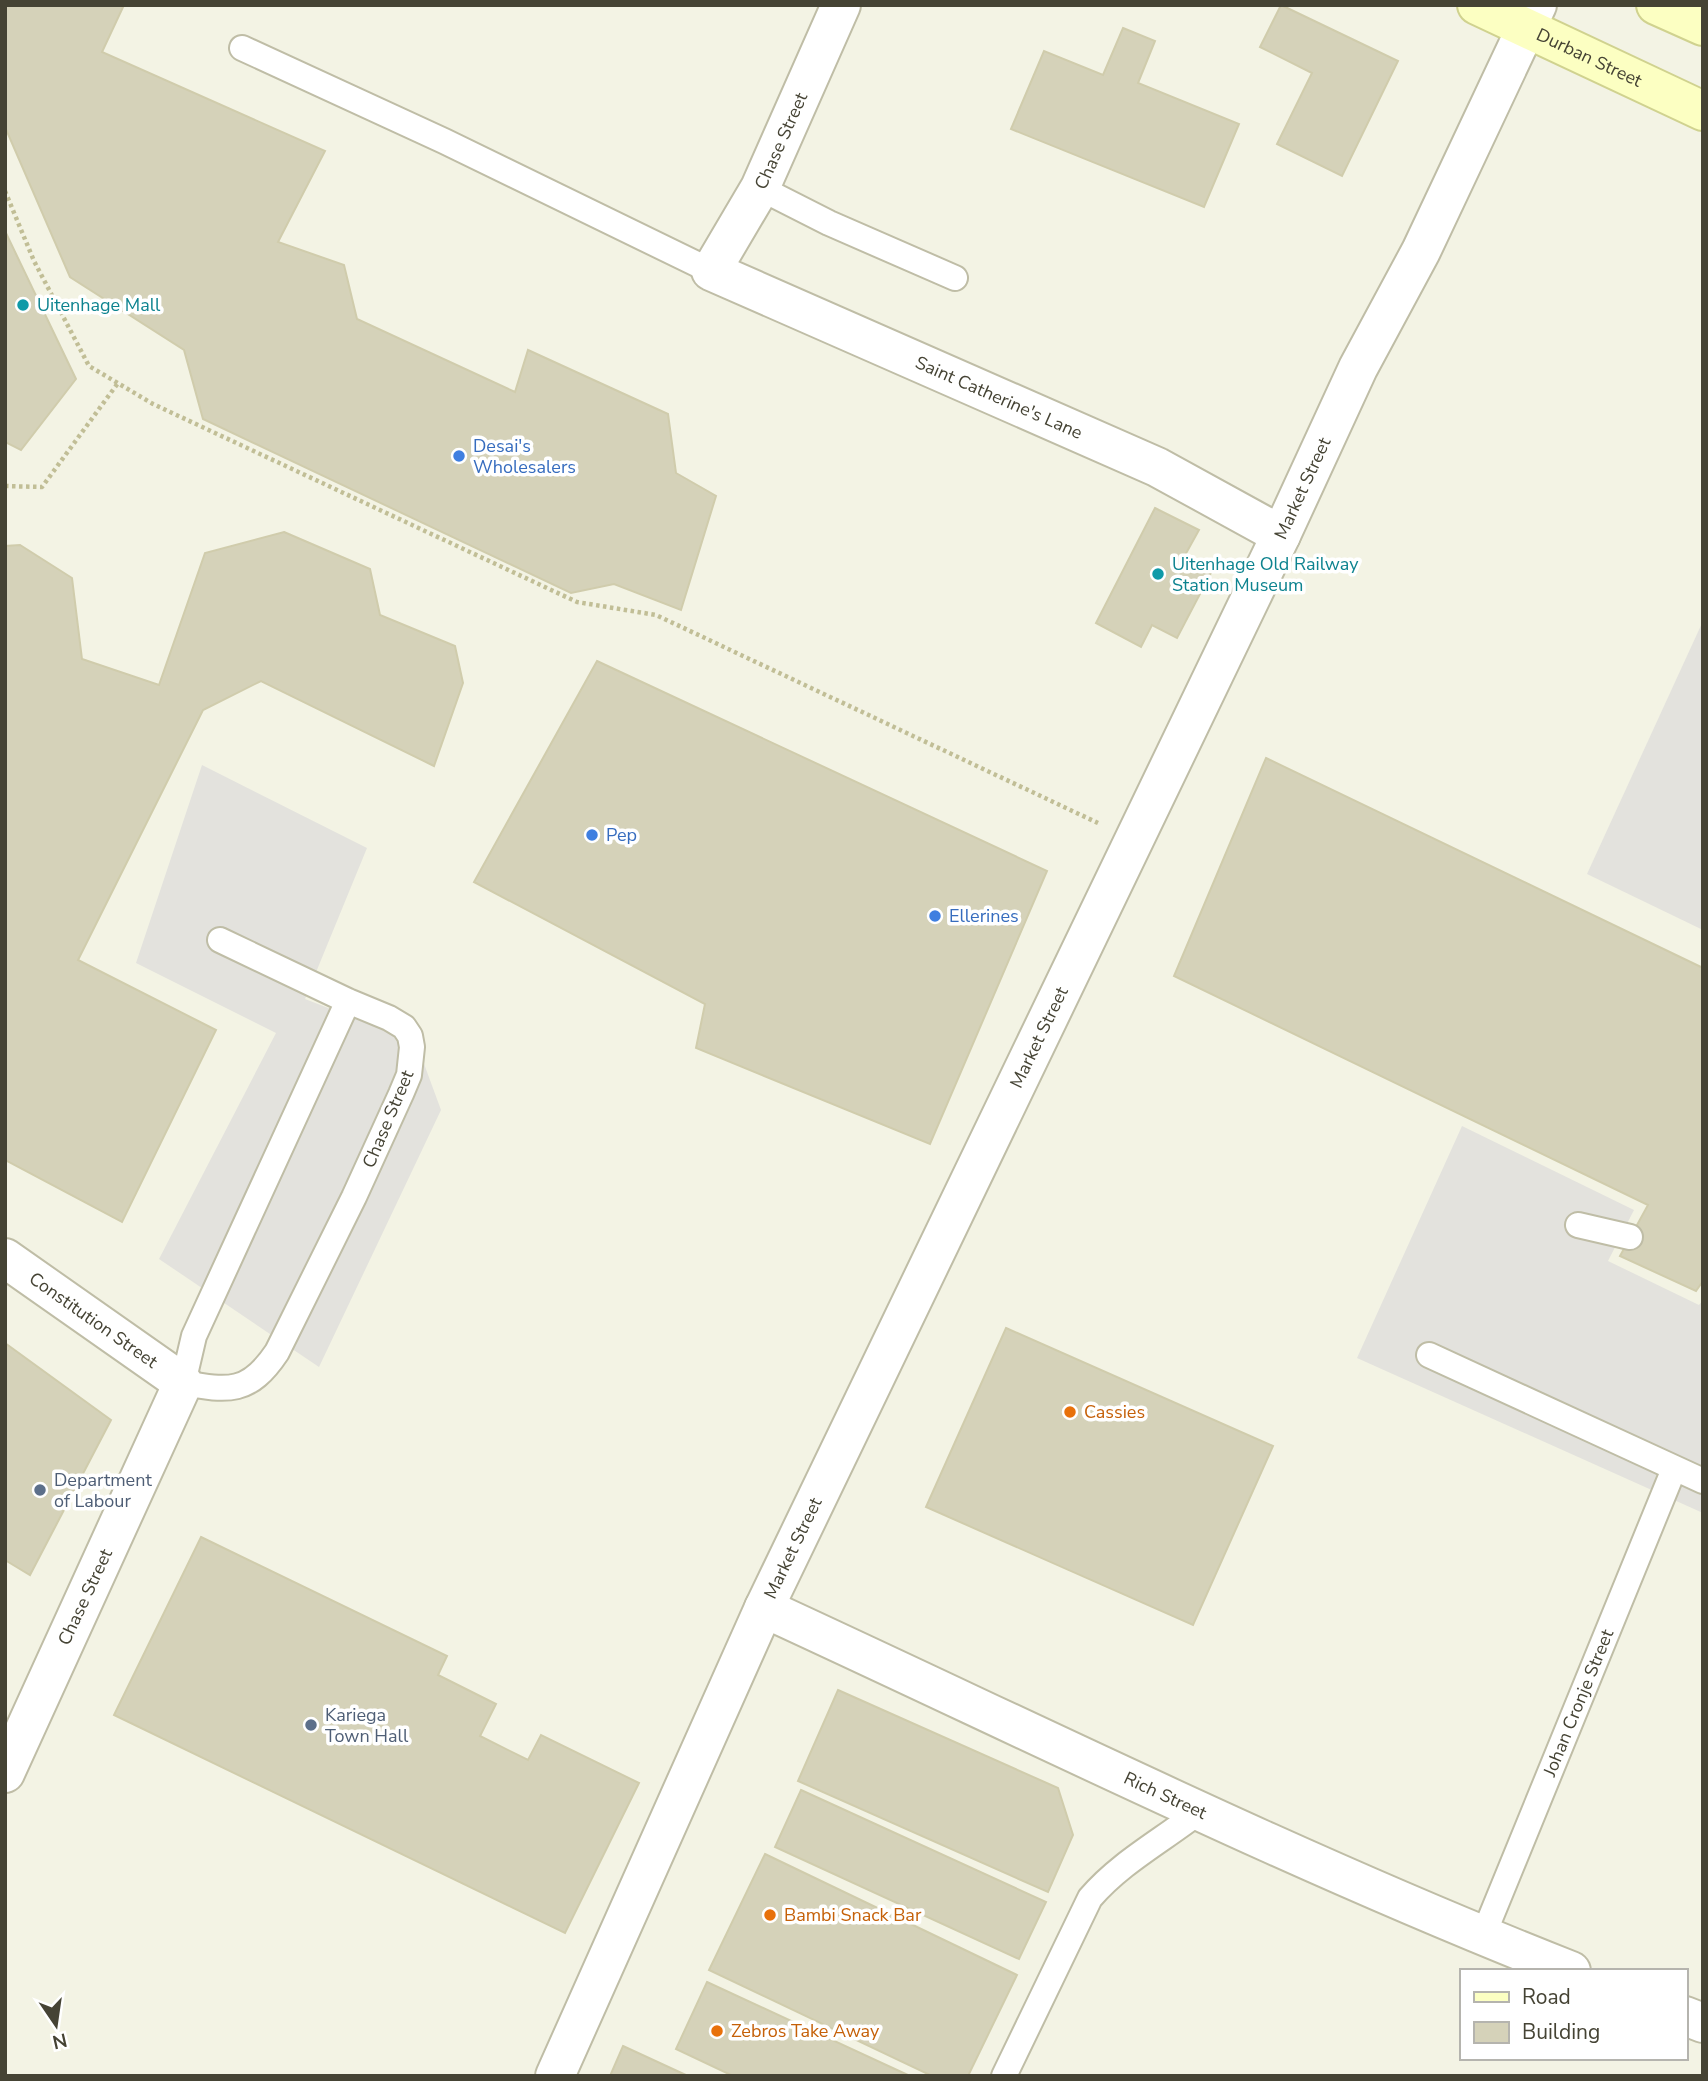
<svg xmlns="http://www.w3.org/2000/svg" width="1708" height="2081" viewBox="0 0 1708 2081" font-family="'Nunito Sans',sans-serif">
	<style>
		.parking { fill: #e3e2dd }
		.building { fill: #d5d2b9; stroke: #d0ccac; stroke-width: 2 }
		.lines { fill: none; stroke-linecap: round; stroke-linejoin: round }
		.lane-casing { stroke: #bfbda6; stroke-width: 28 }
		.street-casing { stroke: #bfbda6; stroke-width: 42 }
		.secondary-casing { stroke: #d0d28f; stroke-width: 42 }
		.path { stroke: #c1be96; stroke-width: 4.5; stroke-dasharray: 3.5 3.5; stroke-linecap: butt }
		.lane { stroke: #fff; stroke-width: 24 }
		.street { stroke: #fff; stroke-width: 38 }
		.secondary { stroke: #fcffc2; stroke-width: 38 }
		.culture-dot { fill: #0f9aa8; stroke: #fff; stroke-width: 2.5 }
		.shop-dot { fill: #3f7fe0; stroke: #fff; stroke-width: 2.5 }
		.food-dot { fill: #e8710a; stroke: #fff; stroke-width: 2.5 }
		.service-dot { fill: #5c6f8a; stroke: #fff; stroke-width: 2.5 }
		.labels { text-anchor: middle; stroke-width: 7; stroke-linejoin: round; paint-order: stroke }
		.street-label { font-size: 18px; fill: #454334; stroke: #fff }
		.culture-label { font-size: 18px; fill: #0d838f; stroke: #fff; text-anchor: start }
		.shop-label { font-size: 18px; fill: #366cbe; stroke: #fff; text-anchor: start }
		.food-label { font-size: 18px; fill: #c56008; stroke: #fff; text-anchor: start }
		.service-label { font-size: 18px; fill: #4e5e75; stroke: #fff; text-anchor: start }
	</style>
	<rect width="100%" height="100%" fill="#f3f3e4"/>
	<g class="parking">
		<polygon points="1703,621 1703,930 1587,874"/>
		<polygon points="202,765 367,848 305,999 416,1042 441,1110 319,1367 159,1259 276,1033 136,963"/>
		<polygon points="1462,1126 1634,1210 1608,1261 1699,1305 1703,1300 1703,1513 1357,1358"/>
	</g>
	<g class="building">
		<polygon points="5,5 124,5 102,52 325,151 278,242 344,265 357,319 515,392 528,350 668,414 676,473 716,496 681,610 614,584 571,593 203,419 184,350 70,277 5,127"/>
		<polygon points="1281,5 1398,61 1342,176 1277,144 1312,73 1260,47"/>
		<polygon points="1123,28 1155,41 1138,83 1239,124 1204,207 1011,129 1044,51 1103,75"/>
		<polygon points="5,231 76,379 21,450 5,442"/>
		<polygon points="1155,508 1199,530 1184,557 1212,571 1177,638 1152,625 1141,647 1096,623"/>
		<polygon points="284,532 370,569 380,615 455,646 463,683 434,766 261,681 203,710 78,960 216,1030 122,1222 5,1160 5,546 20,545 72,578 82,659 159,685 205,553"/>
		<polygon points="597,661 1047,871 930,1144 696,1048 705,1004 474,882"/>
		<polygon points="1266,758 1703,968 1703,1281 1696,1291 1620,1256 1648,1205 1174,976"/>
		<polygon points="1006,1328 1273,1446 1193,1625 926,1507"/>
		<polygon points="5,1343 111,1420 30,1575 5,1560"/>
		<polygon points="201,1537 447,1656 438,1675 496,1704 480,1736 528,1760 541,1735 639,1783 565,1933 114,1715"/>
		<polygon points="838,1690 1058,1788 1073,1835 1048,1892 798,1781"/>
		<polygon points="801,1790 1046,1902 1019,1959 775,1847"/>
		<polygon points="765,1854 1017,1975 968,2076 932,2076 709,1970"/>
		<polygon points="707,1982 910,2076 733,2076 676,2049"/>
		<polygon points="623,2046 688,2076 610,2076"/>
	</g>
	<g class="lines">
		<defs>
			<g id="lane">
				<polyline points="242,48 444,141 711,271"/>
				<polyline points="760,188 829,223 955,278"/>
				<path d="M220,940L348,1001L389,1018L404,1027L410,1036L412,1047L409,1075L401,1094L354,1197L277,1352C249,1394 229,1391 183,1383L194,1336L348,1001"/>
				<polyline points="1578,1225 1630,1237"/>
				<polyline points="1429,1355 1703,1481"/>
				<path id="s1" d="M1483,1936L1674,1469"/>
				<path d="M1004,2076L1090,1898C1121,1862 1163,1840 1200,1811"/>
			</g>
			<g id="street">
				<path id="s2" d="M841,5L760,188L711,271L1157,467L1281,535"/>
				<path id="s3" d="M5,1258L183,1383L5,1773"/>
				<path id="s4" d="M764,1608C1031,1731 1296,1863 1571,1971"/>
				<polyline points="1685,2016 1703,2023"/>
				<path id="s5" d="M555,2076L764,1608L1281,535L1358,368L1421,251L1537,5"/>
			</g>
			<g id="secondary">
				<path id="s6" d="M1477,5L1703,111"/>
				<polyline points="1656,5 1703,26"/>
			</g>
		</defs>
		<use href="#lane" class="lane-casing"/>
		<use href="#street" class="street-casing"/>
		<use href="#secondary" class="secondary-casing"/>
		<g class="path">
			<polyline points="5,191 34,261 89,366 153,404 577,602 656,615 1098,823"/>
			<polyline points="5,486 42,487 118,383"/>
		</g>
		<use href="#lane" class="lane"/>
		<use href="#street" class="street"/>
		<use href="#secondary" class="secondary"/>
	</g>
	<g class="culture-dot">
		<circle cx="23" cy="305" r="7"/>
		<circle cx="1158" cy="574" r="7"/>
	</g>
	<g class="shop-dot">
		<circle cx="459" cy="456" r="7"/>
		<circle cx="592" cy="835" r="7"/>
		<circle cx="935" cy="916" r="7"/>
	</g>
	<g class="food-dot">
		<circle cx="1070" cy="1412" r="7"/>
		<circle cx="770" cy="1915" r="7"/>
		<circle cx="717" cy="2031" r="7"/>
	</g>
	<g class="service-dot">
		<circle cx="40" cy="1490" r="7"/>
		<circle cx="311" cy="1725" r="7"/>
	</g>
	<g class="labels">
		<g class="street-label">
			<text dy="6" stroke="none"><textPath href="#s6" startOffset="124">Durban Street</textPath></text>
			<text transform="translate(781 141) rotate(-66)" y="6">Chase Street</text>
			<text dy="6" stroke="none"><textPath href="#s2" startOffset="611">Saint Catherine's Lane</textPath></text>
			<text dy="6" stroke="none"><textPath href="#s5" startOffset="1755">Market Street</textPath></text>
			<text dy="6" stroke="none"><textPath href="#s5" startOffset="1146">Market Street</textPath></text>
			<text transform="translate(388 1119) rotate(-67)" y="6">Chase Street</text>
			<text dy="6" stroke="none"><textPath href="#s3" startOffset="108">Constitution Street</textPath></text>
			<text dy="6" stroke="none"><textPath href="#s5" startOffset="579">Market Street</textPath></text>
			<text transform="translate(85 1597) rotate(-65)" y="6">Chase Street</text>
			<text dy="6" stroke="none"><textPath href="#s1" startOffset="252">Johan Cronje Street</textPath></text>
			<text dy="6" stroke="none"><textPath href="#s4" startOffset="443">Rich Street</textPath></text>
		</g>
		<g class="culture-label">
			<text x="37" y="311">Uitenhage Mall</text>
			<text x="1172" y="570">Uitenhage Old Railway<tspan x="1172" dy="21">Station Museum</tspan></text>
		</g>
		<g class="shop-label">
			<text x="473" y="452">Desai's<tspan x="473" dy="21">Wholesalers</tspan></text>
			<text x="606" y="841">Pep</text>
			<text x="949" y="922">Ellerines</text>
		</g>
		<g class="food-label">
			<text x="1084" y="1418">Cassies</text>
			<text x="784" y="1921">Bambi Snack Bar</text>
			<text x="731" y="2037">Zebros Take Away</text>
		</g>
		<g class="service-label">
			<text x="54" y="1486">Department<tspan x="54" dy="21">of Labour</tspan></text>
			<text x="325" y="1721">Kariega<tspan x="325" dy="21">Town Hall</tspan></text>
		</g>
	</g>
	<rect width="1708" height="2081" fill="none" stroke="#454334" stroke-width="14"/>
	<rect x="1460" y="1969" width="228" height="91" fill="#ffffff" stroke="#b5b4ae" stroke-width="2"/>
	<rect x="1474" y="1992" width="35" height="10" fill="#fcffc2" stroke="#b5b4ae" stroke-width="2"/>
	<text x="1522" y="2004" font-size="21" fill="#454334">Road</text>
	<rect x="1474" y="2022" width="35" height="21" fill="#d5d2b9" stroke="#b5b4ae" stroke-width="2"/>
	<text x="1522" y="2039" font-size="21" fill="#454334">Building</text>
	<g transform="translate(56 2025) rotate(167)" stroke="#ffffff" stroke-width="5" paint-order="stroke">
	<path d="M0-5L12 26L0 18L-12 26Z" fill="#454334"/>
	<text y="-10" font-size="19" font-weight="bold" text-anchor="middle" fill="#454334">N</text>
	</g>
</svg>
